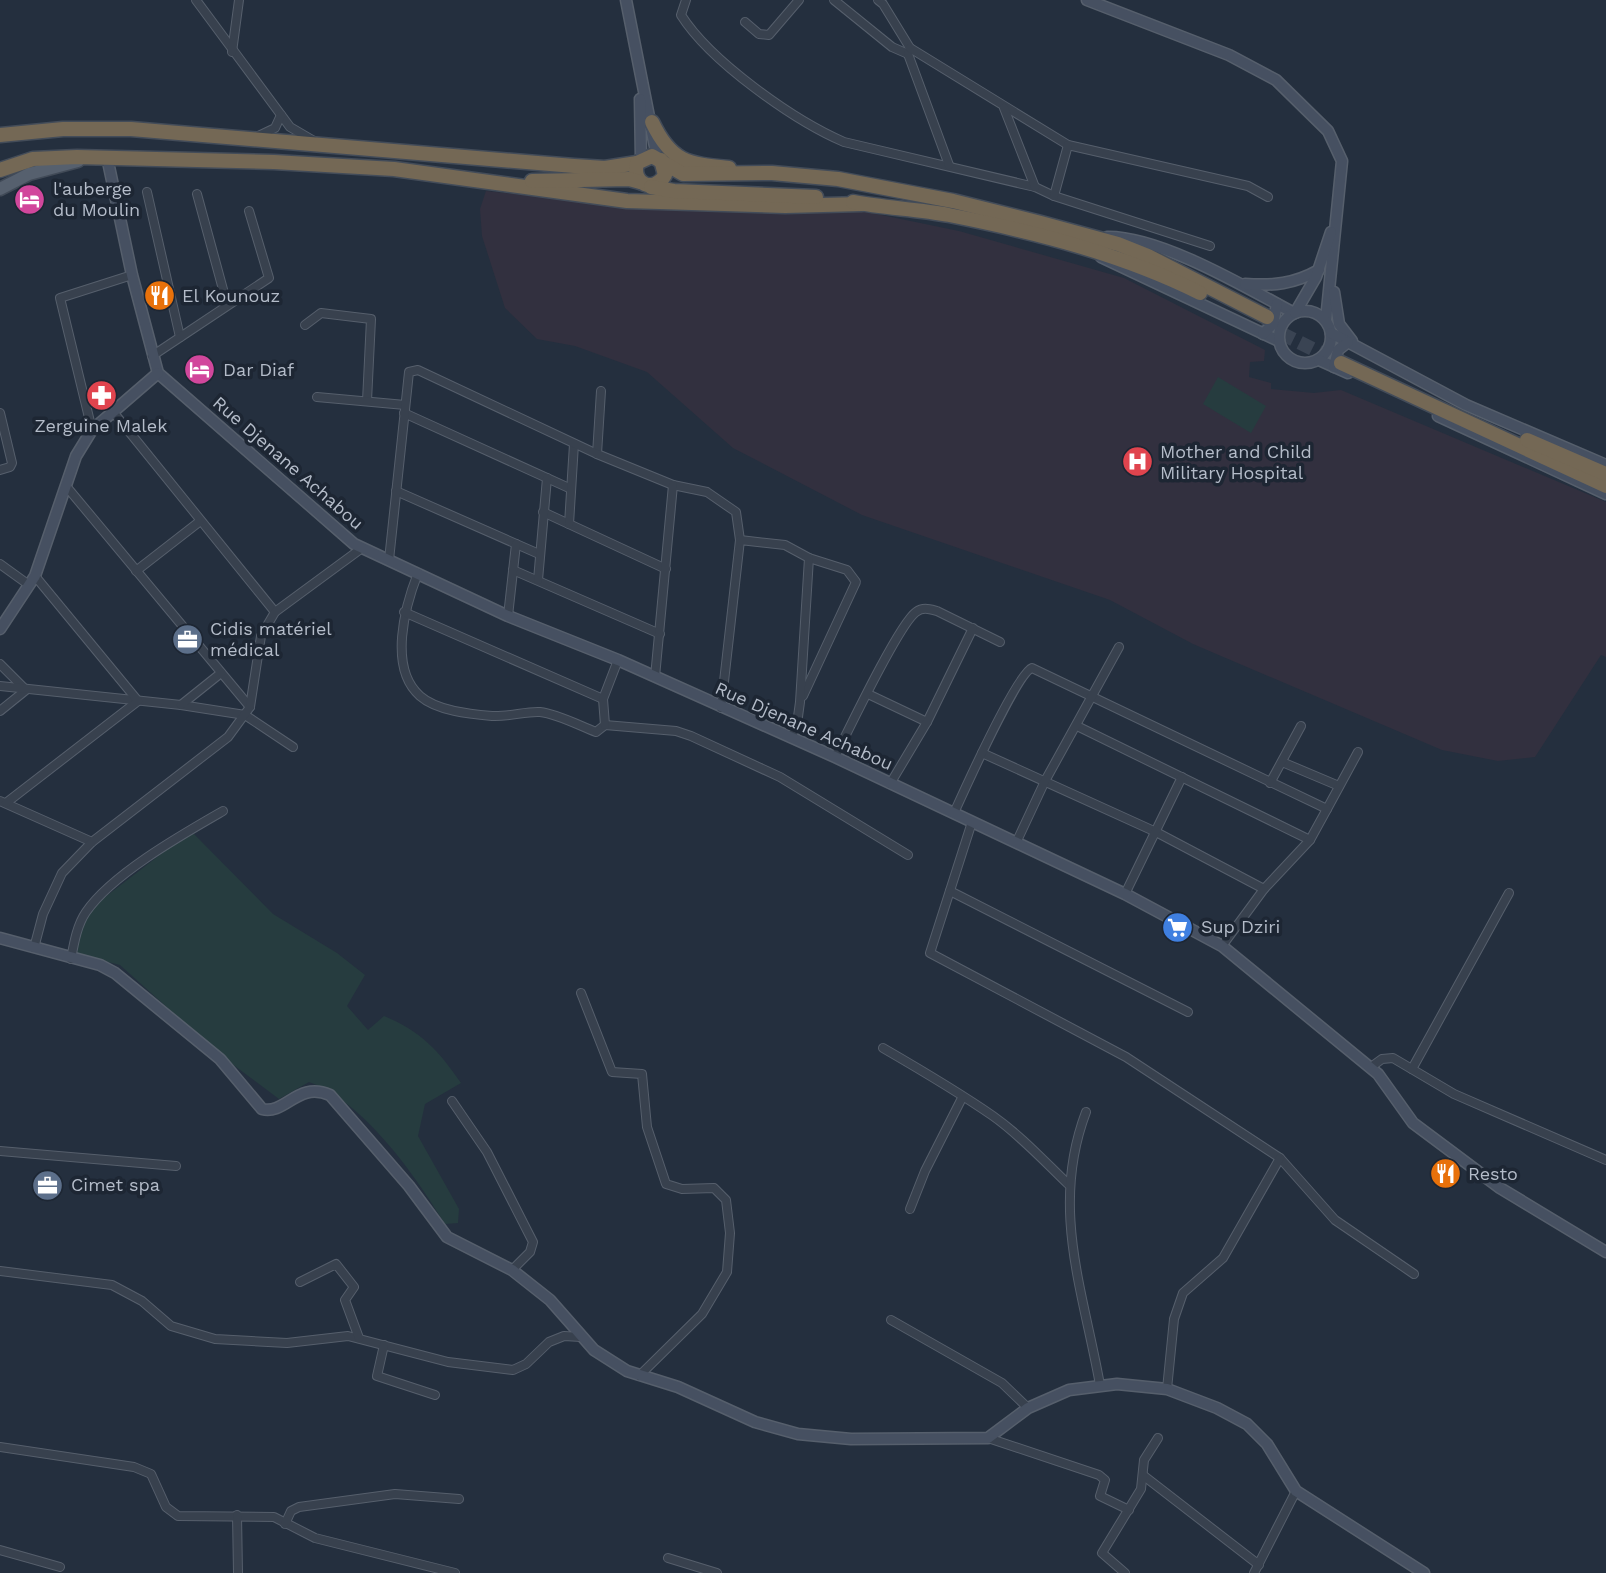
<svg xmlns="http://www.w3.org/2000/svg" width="1606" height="1573" viewBox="0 0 1606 1573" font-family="'Work Sans',sans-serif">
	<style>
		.medical { fill: #32303f }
		.green { fill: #263c3f }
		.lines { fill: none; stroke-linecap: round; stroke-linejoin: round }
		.highway-tunnel { stroke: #3a4453; stroke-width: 14; stroke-dasharray: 14 7; stroke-linecap: butt }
		.street-casing { stroke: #565f6c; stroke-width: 10 }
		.secondary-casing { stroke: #565f6c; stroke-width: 13 }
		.primary-casing { stroke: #414a57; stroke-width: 15 }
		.highway-casing { stroke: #434c59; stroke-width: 17 }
		.street { stroke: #38414e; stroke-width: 8 }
		.secondary { stroke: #465061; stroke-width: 10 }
		.primary { stroke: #56606e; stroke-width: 12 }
		.highway { stroke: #746855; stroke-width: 14 }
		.labels { text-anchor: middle; stroke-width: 7; stroke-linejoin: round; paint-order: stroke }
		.poi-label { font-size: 18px; fill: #b4bcc9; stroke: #1d2633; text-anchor: start }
		.street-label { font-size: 18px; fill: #b4bcc9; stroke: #1d2633 }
	</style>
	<rect width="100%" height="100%" fill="#242f3e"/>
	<polygon class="medical" points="486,191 671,210 867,212 959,231 1124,278 1265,350 1264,361 1250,362 1249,377 1271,383 1271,389 1314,393 1341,390 1606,502 1606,657 1601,655 1535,757 1498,761 1442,750 1193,644 1110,600 862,515 733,448 647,372 575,346 537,339 505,308 482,236 480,209"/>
	<g class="green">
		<polygon points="1218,377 1266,406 1251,433 1203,404"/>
		<path d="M191,831L273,914L337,953L365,975L347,1006L368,1030L384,1016C422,1032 438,1050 461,1083L425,1104L418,1136L459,1209L458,1223L445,1224C415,1175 364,1102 309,1082L279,1099L220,1055L120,965L76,954L81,925L96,904Z"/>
	</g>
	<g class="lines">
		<polyline class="highway-tunnel" points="1262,324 1341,363"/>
		<defs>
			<g id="street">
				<polyline points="196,0 290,127 314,141"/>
				<path d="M686,0L681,15C710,61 793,120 844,142L1035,187L1054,196L1210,246"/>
				<polyline points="834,0 892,47 908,54"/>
				<polyline points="878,0 883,4 910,48 908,54 949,165"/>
				<polyline points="745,22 759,34 769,35 799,0"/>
				<polyline points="910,48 1068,145 1248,186 1268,197"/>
				<polyline points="232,52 239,0"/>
				<polyline points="1004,108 1035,187"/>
				<polyline points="256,137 275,128 281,115"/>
				<polyline points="147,192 180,337"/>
				<polyline points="197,194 227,304"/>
				<polyline points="1054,196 1068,145"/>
				<polyline points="305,325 321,313 371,319 367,401"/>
				<polyline points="152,356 269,278 249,211"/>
				<polyline points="317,397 405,405"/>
				<polyline points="0,413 12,463 10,467 0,470"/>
				<polyline points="114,413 275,612"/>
				<polyline points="404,413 569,488"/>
				<polyline points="92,430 60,298 132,275"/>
				<polyline points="597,454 601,391"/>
				<polyline points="66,486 250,707"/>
				<polyline points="396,491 539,554"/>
				<polyline points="543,512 666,569"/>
				<polyline points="569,524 574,444"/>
				<polyline points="389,560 409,372 418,370 597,454 673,485 707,492 736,512 740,540"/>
				<polyline points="0,564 29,585"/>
				<polyline points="513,570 660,634"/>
				<polyline points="136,571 199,522"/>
				<path d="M418,573C405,606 388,668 420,696C437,711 470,714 492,716C508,717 527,711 540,712C558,714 580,726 596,732L605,725L676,731L691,736L780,777L908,855"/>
				<polyline points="538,580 547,478"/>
				<polyline points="404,612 603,699"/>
				<polyline points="508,616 516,544"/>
				<polyline points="0,664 26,690 0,711"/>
				<polyline points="655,677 673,485"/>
				<polyline points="0,686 181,705 245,715 293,747"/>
				<polyline points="868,694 927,722"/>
				<polyline points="803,696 856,582 847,570 809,558"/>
				<polyline points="181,705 221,673"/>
				<polyline points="721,708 740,540 785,545 809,558 800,702 797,724 791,738"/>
				<polyline points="605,725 603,699 618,660"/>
				<polyline points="1077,726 1310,840"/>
				<polyline points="982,753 1156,832 1264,889"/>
				<path d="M835,757C848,731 899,624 916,612C923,607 929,609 937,611L1000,642"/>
				<polyline points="1282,762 1339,786"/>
				<polyline points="1270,783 1301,726"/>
				<polyline points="890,784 927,722 973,628"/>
				<polyline points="0,801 92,842"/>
				<polyline points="6,803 138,701 35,576"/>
				<polyline points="1327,809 1358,752"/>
				<path d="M954,813C964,791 1017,673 1032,668L1327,809L1310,840L1264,889L1222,946"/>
				<polyline points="972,822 930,953 1126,1057 1280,1158 1335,1220 1414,1274"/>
				<polyline points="1016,843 1045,781 1119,647"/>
				<polyline points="950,891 1188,1012"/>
				<polyline points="1125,894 1182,777"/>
				<polyline points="34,948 43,914 62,873 92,842 228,737 250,707 261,636 275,612 362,548"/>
				<path d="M71,959C74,943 77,925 86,912C112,874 183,834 223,811"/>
				<polyline points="581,993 612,1072 642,1074 647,1127 666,1184 682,1189 714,1188 726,1200 730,1233 727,1272 702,1314 639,1376"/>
				<path d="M883,1048C921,1070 957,1091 993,1116C1020,1135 1044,1161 1068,1184"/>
				<polyline points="1371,1067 1382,1059 1393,1058 1454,1094 1606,1160"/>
				<polyline points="1412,1069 1509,893"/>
				<polyline points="452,1101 487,1152 533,1242 530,1252 512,1270"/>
				<path d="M1086,1112C1050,1207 1083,1290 1100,1385"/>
				<polyline points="0,1151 176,1166"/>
				<polyline points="910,1209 925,1171 962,1098"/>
				<polyline points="0,1271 112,1285 142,1301 171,1326 215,1339 287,1343 348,1336 448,1362 513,1370 526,1364 549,1342 564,1336 581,1337"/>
				<polyline points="300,1282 336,1264 354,1287 345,1300 359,1338"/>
				<polyline points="891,1320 1002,1383 1028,1408"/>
				<polyline points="384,1345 377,1376 435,1395"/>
				<polyline points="1167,1389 1174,1319 1183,1293 1223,1258 1280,1158"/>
				<polyline points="988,1438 1099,1475 1105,1480 1100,1496 1129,1510"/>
				<polyline points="0,1447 134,1467 151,1474 166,1507 178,1516 274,1517 315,1538 455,1573"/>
				<polyline points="1144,1476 1259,1565"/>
				<polyline points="237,1515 238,1573"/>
				<polyline points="285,1524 291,1511 299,1507 395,1494 459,1499"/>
				<polyline points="0,1550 60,1567"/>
				<polyline points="668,1558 717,1573"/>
				<polyline points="1125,1573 1102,1553 1141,1489 1144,1460 1158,1438"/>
				<polyline points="1254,1573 1296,1491"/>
			</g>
			<g id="secondary">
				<polyline points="626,0 657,157"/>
				<polyline points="1087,0 1229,55 1276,80 1328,131 1342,161 1326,320"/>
				<polyline points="640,99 641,159"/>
				<polyline points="107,157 132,275 158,373 354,544 508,616 618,660 835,757 1125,894 1222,946 1378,1074 1413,1123 1500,1188 1606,1252"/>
				<path d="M1107,237C1160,236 1247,288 1294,313"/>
				<polyline points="1101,257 1279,341"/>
				<path d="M1245,284C1273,286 1294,284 1319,270"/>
				<polyline points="1334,292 1339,324 1352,341"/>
				<circle cx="1305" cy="337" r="26"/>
				<polyline points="1295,313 1316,277 1331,232"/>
				<polyline points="1331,333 1466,405 1606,465"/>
				<polyline points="1263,334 1273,324 1277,304"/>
				<polyline points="1319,360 1348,373"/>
				<polyline points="1334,367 1338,350 1348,342"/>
				<polyline points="1438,416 1606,494"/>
				<polyline points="0,629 35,576 76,456 92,430 158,373"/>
				<path d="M0,938L100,965L115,973L220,1059L262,1109C286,1115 297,1081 330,1095L409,1186L447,1237L512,1270L550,1300L594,1350L627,1371L678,1387L755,1422L798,1434L851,1439L988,1438L1028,1408L1069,1390L1117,1384L1167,1389L1217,1408L1247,1424L1267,1444L1296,1491L1424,1573"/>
			</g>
			<polyline id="primary" points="0,189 29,174 78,161"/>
			<g id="highway">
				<path d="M652,122C671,162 687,164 729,168"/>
				<polyline points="0,135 63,129 131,129 574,166 605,168 637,163"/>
				<path d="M661,160L665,175C654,194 631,184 637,163L652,156L683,174L772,173L838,179L953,201L1041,223L1118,244L1148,256L1267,317"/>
				<polyline points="0,170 33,159 77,157 274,162 394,169 627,201 785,206 862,204"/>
				<polyline points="532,181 629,179 640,182"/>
				<polyline points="651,187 674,191 816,197"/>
				<path d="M853,202C885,208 918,209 949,215C1035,232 1122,254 1200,293"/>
				<polyline points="1341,363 1606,486"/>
				<polyline points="1527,440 1606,474"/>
			</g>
		</defs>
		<use href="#street" class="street-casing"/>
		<use href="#secondary" class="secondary-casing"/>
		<use href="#primary" class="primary-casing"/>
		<use href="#highway" class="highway-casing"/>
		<use href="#street" class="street"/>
		<use href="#secondary" class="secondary"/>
		<use href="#primary" class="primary"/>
		<use href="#highway" class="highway"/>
	</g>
	<defs>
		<symbol id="hotel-disc" viewBox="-11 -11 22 22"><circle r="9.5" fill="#d1479c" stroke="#1d2633"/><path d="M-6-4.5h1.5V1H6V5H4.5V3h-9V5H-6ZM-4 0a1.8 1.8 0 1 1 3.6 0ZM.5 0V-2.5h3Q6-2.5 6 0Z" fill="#fff"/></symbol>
		<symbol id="restaurant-disc" viewBox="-11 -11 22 22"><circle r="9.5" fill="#e8710a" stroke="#1d2633"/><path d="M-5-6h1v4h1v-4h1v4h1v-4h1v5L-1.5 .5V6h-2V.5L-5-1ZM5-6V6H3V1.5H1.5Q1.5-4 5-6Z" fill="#fff"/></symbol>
		<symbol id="pharmacy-disc" viewBox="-11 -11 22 22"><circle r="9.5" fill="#e0444e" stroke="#1d2633"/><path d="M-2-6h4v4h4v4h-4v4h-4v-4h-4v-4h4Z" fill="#fff"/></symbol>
		<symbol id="hospital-disc" viewBox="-11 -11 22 22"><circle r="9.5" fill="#e0444e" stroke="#1d2633"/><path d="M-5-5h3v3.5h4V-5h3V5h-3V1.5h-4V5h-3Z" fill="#fff"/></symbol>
		<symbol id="office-disc" viewBox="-11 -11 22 22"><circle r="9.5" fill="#5c6f8a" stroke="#1d2633"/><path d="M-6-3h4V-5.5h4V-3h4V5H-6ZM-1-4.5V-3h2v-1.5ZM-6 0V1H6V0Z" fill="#fff"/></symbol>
		<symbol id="supermarket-disc" viewBox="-11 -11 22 22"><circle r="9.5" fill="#3f7fe0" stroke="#1d2633"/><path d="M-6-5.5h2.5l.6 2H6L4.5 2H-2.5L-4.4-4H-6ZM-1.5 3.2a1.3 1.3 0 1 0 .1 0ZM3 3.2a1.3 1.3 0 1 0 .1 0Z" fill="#fff"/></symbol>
	</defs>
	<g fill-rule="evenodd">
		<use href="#hotel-disc" x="12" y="182" width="35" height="35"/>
		<use href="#restaurant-disc" x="142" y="278" width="35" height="35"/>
		<use href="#hotel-disc" x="182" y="352" width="35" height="35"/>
		<use href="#pharmacy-disc" x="84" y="378" width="35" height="35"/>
		<use href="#hospital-disc" x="1120" y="444" width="35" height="35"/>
		<use href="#office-disc" x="170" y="622" width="35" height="35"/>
		<use href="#supermarket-disc" x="1160" y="910" width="35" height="35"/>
		<use href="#restaurant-disc" x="1428" y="1156" width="35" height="35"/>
		<use href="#office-disc" x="30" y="1168" width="35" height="35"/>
	</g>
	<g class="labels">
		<g class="poi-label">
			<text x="53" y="195">l'auberge<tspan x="53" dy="21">du Moulin</tspan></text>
			<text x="182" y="302">El Kounouz</text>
			<text x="223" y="376">Dar Diaf</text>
			<text x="101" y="432" text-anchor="middle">Zerguine Malek</text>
			<text x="1160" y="458">Mother and Child<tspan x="1160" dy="21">Military Hospital</tspan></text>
			<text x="210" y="635">Cidis matériel<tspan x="210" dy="21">médical</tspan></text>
			<text x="1201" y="933">Sup Dziri</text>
			<text x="1468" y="1180">Resto</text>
			<text x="71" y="1191">Cimet spa</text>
		</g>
		<g class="street-label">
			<text transform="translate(288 463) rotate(41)" y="6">Rue Djenane Achabou</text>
			<text transform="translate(804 726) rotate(24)" y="6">Rue Djenane Achabou</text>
		</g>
	</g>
</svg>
